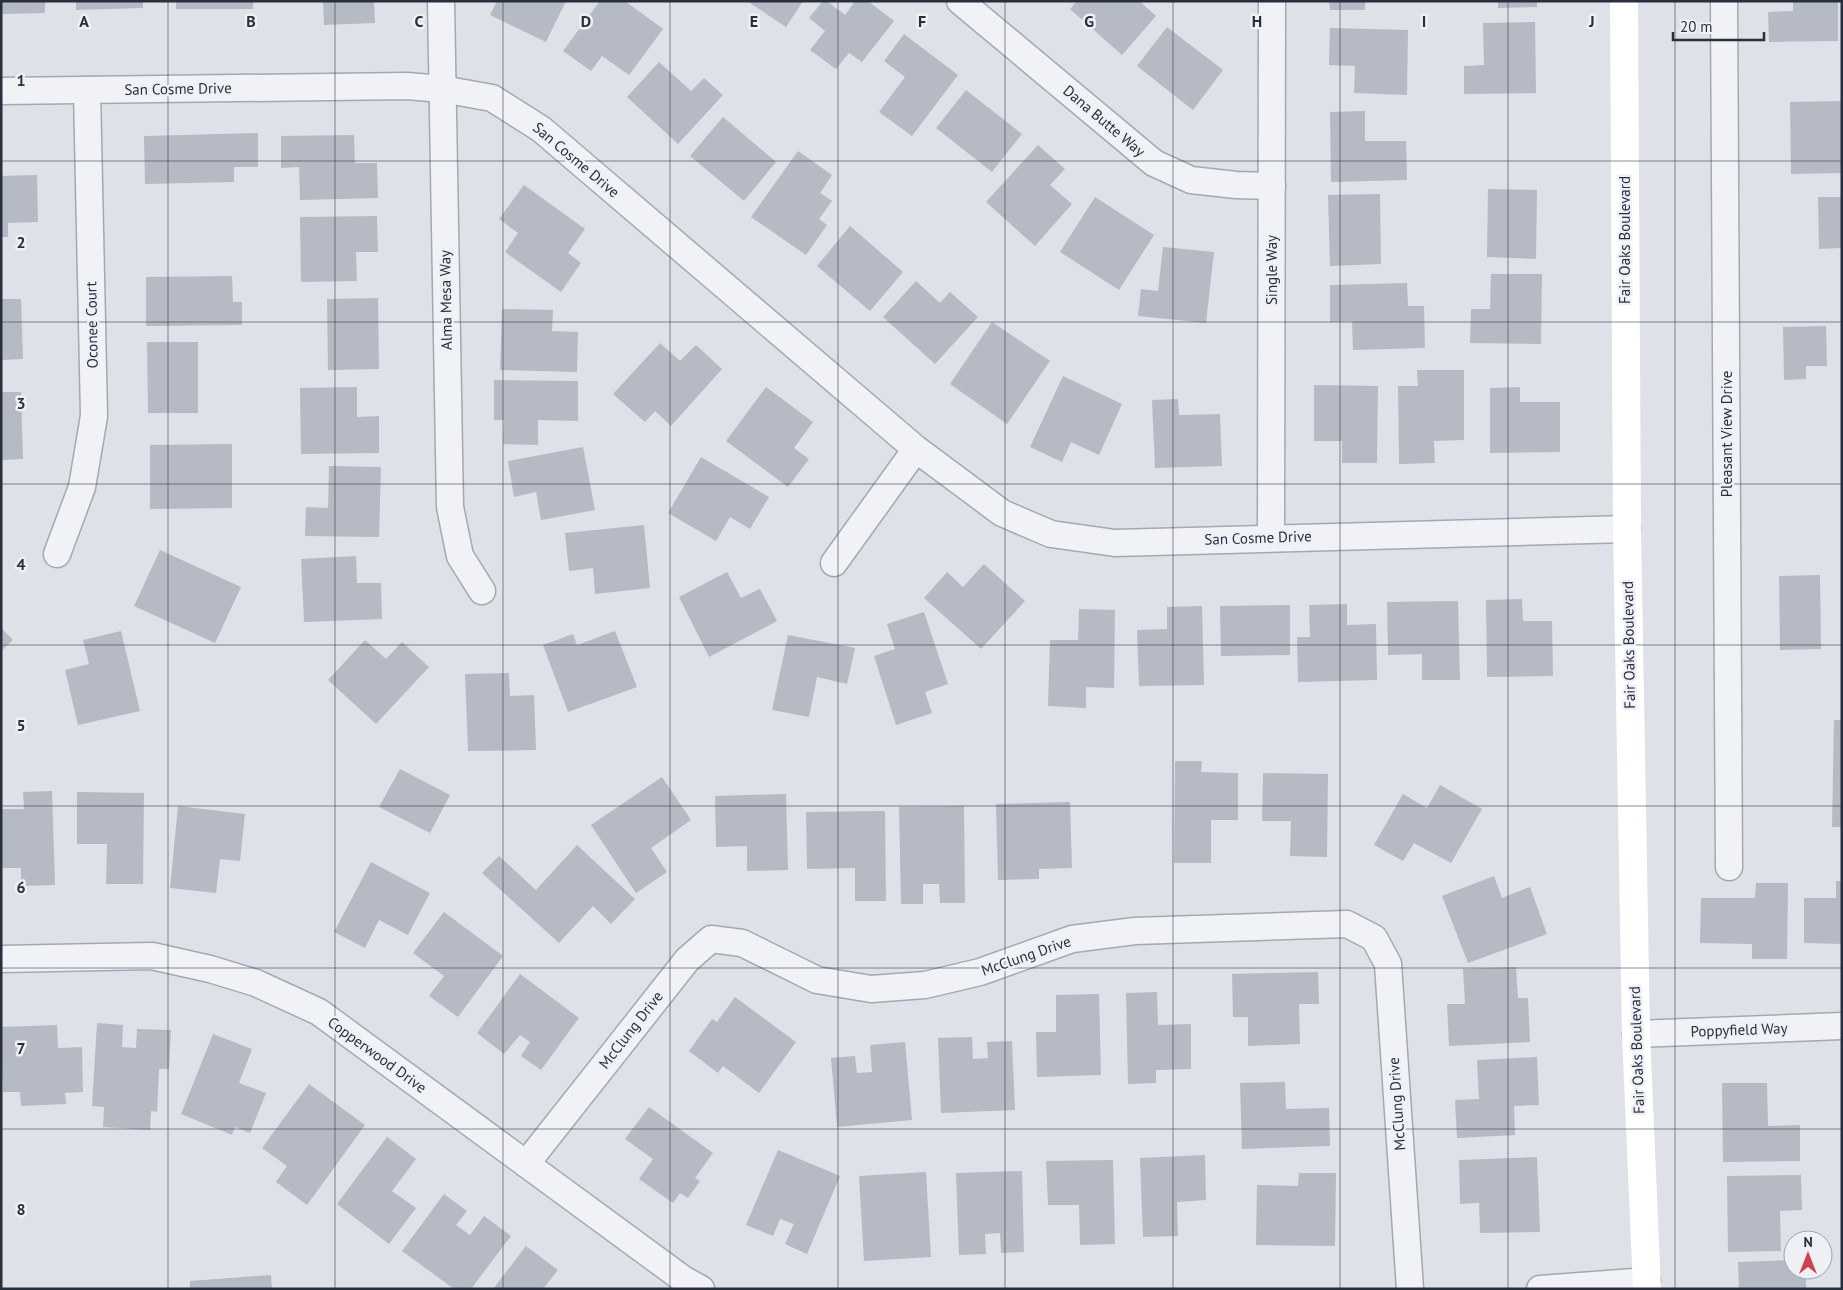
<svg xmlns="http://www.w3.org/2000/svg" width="1843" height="1290" viewBox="0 0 1843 1290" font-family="'PT Sans',sans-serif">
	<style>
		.building { fill: #b6bac4 }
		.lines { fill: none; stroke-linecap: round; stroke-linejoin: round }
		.minor-casing { stroke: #a4a8b2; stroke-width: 29 }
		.minor { stroke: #f1f2f6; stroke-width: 26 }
		.secondary { stroke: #fff; stroke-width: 28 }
		.grid { fill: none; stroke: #282f3e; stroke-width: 1; stroke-opacity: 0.55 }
		.labels { text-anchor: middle; stroke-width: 5; stroke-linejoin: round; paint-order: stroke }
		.street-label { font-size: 15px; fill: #282f3e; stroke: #eef0f5 }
		.grid-label { font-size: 16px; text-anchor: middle; font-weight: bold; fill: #282f3e; stroke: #eef0f5; stroke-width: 5; stroke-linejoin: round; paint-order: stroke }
	</style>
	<rect width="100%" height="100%" fill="#dee1e8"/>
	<g class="building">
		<polygon points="1,1 45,1 45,13 1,14"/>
		<polygon points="76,1 143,1 143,8 76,10"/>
		<rect x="176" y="1" width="77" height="8"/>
		<polygon points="323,1 374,1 375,23 324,25"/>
		<polygon points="497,1 566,1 546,42 490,15"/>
		<polygon points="600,1 625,1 663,29 629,75 602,56 591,71 563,51"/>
		<polygon points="752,1 803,1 786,27 750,3"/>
		<polygon points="823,1 827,1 845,15 855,1 868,1 894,21 862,62 849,53 836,69 810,50 825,31 809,18"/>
		<polygon points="1077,1 1139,1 1156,16 1122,55 1070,9"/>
		<polygon points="1329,1 1365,1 1365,10 1330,10"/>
		<polygon points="1498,1 1537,1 1537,7 1498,8"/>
		<polygon points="1793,1 1838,1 1838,41 1769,42 1768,12 1793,11"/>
		<polygon points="1535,22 1536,93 1464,94 1464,66 1484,65 1483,23"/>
		<polygon points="1167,27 1223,70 1193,110 1137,66"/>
		<polygon points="1330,28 1408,30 1407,95 1354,93 1355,66 1329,65"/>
		<polygon points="904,34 958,75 912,136 879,112 905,77 884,61"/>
		<polygon points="659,62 691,91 704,78 723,95 678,144 627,97"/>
		<polygon points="966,90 1022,134 992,172 936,128"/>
		<polygon points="1842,101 1842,173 1791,174 1790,102"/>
		<polygon points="1365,111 1365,141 1406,141 1407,180 1331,182 1330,112"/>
		<polygon points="723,117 776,162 744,201 690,156"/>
		<polygon points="258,133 258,167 234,167 234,182 145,184 144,136"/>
		<polygon points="354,135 355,163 377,163 378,198 300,200 299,167 281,168 281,136"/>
		<polygon points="1038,145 1065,169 1050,185 1072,204 1035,246 986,202"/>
		<polygon points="798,151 832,175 820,193 832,201 819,219 827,225 806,255 751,217"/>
		<polygon points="37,175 38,222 8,223 8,237 1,237 1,176"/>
		<polygon points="524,185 585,229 568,253 581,263 561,292 505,252 518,233 499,219"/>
		<polygon points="1488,189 1537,190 1536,259 1487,257"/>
		<polygon points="1380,194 1381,264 1330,266 1328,195"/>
		<polygon points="1095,197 1154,235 1119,290 1060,252"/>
		<polygon points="1818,197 1842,197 1842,248 1819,249"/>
		<polygon points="377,216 378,252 356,252 357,281 301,282 300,217"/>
		<polygon points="850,226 903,272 870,311 817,266"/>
		<polygon points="1163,247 1214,252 1206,323 1138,316 1141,289 1158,291"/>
		<polygon points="1491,274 1542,274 1541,344 1470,343 1471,309 1490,309"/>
		<polygon points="232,276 233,302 242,302 242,325 146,326 146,277"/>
		<polygon points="916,281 940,303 950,292 978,317 935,364 883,317"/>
		<polygon points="1407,283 1408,306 1424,306 1425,348 1353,350 1352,321 1330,322 1330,285"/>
		<polygon points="378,298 379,369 328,370 327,299"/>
		<polygon points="1,299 21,299 23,359 1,360"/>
		<polygon points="502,309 553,310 552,331 578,332 577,372 500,370"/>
		<polygon points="992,322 1050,361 1007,424 950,384"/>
		<polygon points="1826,326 1827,366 1806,366 1806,379 1784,380 1783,327"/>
		<polygon points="147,342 198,342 198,413 148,413"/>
		<polygon points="660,343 680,361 696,345 722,369 671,426 655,411 645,422 613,394"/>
		<polygon points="1417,370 1464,370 1464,440 1434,441 1435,463 1399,464 1398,386 1418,386"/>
		<polygon points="1063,376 1122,404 1099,455 1071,442 1062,462 1030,447"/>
		<polygon points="494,380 578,381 578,421 538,420 538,445 503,444 504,420 494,420"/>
		<polygon points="1314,385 1378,386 1377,463 1342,463 1342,441 1314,441"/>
		<polygon points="357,387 357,417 379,416 379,453 301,454 300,388"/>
		<polygon points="766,387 813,422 794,448 809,459 788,487 726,441"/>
		<polygon points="1520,387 1520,402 1560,402 1560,452 1490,453 1490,388"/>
		<polygon points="1,392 21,392 23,459 1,460"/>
		<polygon points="1178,399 1179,415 1220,414 1222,466 1155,468 1152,400"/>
		<polygon points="232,444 232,508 150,509 150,445"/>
		<polygon points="583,447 595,510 541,520 536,492 514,497 508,461"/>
		<polygon points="701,457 769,497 750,529 730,517 716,541 668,513"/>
		<polygon points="329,466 381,467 379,537 305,536 306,507 328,508"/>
		<polygon points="644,525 650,588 595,594 593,568 569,571 565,533"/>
		<polygon points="160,550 241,587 215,643 134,606"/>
		<polygon points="356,556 357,583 381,583 382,619 304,622 301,559"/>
		<polygon points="984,564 1025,601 981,649 924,598 947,572 963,587"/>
		<polygon points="727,572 741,598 760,589 777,621 709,657 679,597"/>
		<polygon points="1820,575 1821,649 1780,650 1779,576"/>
		<polygon points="1522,599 1523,621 1552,621 1553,676 1487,677 1486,600"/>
		<polygon points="1458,601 1460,680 1422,680 1422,654 1388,655 1387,602"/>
		<polygon points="1347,604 1347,625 1376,624 1377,680 1298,682 1297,637 1310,637 1309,605"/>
		<polygon points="1290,605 1290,655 1221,656 1220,606"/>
		<polygon points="1202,606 1204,685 1139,686 1137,630 1167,629 1167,607"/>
		<polygon points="1079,609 1115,610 1114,688 1086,687 1086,708 1048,706 1050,640 1078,640"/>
		<polygon points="924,612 948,684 925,692 932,713 896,725 874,656 895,649 887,624"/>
		<polygon points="1,628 13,640 1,651"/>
		<polygon points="121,631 140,711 78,725 65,670 89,664 83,640"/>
		<polygon points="615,631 637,687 568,712 543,645 573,634 577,645"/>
		<polygon points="788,635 855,648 847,684 817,677 809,717 772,710"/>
		<polygon points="365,640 386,659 402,642 429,667 376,724 328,680"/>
		<polygon points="509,673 510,696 534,695 536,750 468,751 465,674"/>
		<polygon points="1834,720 1842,720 1842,827 1832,827"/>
		<polygon points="1175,761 1202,761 1201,772 1238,773 1238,820 1211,820 1211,863 1174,863"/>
		<polygon points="400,769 450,795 430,833 379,807"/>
		<polygon points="1263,773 1328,774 1327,857 1290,856 1291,821 1262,821"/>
		<polygon points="662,777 691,820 651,848 667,872 636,893 591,825"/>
		<polygon points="1440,785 1482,809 1451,863 1414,843 1403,861 1374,845 1403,794 1427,808"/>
		<polygon points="52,791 55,885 21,886 21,868 1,868 1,809 24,809 23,792"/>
		<polygon points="77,792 144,793 143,884 106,884 107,844 77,844"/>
		<polygon points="786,794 788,870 747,871 747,846 716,847 715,796"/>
		<polygon points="1070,802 1072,868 1039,869 1039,879 998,880 996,804"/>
		<polygon points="178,806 245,814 240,861 220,859 216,893 170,888"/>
		<polygon points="964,806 965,903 940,903 939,884 923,884 923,904 901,904 899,807"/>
		<polygon points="885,811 886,901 855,901 855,868 807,869 806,812"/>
		<polygon points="577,845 635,899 611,924 593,906 559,943 482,873 499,856 536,890"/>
		<polygon points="371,862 430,893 408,935 379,920 365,948 334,932"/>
		<polygon points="1494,876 1502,898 1530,887 1547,934 1468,963 1442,896"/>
		<polygon points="1836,881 1842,881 1842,944 1804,943 1804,898 1836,898"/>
		<polygon points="1756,883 1788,883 1787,959 1752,959 1752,944 1700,943 1701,898 1755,898"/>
		<polygon points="444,912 503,956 458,1017 429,996 444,976 413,953"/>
		<polygon points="1516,967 1518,998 1528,998 1530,1042 1449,1046 1447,1004 1465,1004 1463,969"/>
		<polygon points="1318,972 1319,1004 1299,1004 1300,1044 1248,1046 1248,1017 1233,1017 1232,974"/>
		<polygon points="520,974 579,1018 541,1070 521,1056 530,1042 520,1035 504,1054 477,1033"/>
		<polygon points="1157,992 1158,1025 1191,1024 1191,1069 1156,1070 1156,1083 1128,1084 1126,993"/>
		<polygon points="1099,994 1101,1075 1037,1077 1036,1032 1056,1032 1056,995"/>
		<polygon points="735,997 796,1042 759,1093 723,1066 718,1073 689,1051 712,1019 717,1022"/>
		<polygon points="97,1023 123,1025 122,1047 136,1048 137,1029 171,1030 169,1069 159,1069 157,1112 151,1111 150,1130 103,1127 104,1107 92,1106"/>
		<polygon points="57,1025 58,1048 82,1047 83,1092 65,1093 66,1104 21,1106 20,1092 3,1092 1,1027"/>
		<polygon points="213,1034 252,1049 239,1083 266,1093 250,1133 235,1127 232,1135 181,1114"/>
		<polygon points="972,1037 973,1059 988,1058 987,1042 1012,1041 1015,1110 941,1113 938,1038"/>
		<polygon points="905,1042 912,1120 837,1127 831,1058 855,1056 857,1073 872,1072 870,1045"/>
		<polygon points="1537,1057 1539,1105 1514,1106 1515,1135 1457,1138 1455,1100 1479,1099 1477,1060"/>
		<polygon points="1285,1082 1286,1109 1329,1108 1330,1146 1242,1149 1240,1083"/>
		<polygon points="1722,1083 1767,1083 1768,1126 1800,1125 1800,1161 1723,1162"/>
		<polygon points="309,1084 365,1125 307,1205 276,1182 287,1166 262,1148"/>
		<polygon points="649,1107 713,1153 695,1178 700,1181 688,1198 680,1193 673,1203 639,1179 653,1159 625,1139"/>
		<polygon points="387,1137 416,1159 392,1191 416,1208 389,1244 337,1204"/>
		<polygon points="778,1150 840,1176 807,1254 785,1244 794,1224 780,1219 773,1236 746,1225"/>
		<polygon points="1205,1155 1206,1200 1177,1202 1178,1236 1143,1237 1140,1158"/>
		<polygon points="1537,1157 1540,1232 1480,1233 1479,1203 1460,1204 1459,1160"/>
		<polygon points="1113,1160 1115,1244 1080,1245 1079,1205 1048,1205 1046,1161"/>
		<polygon points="1022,1171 1024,1252 1001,1253 1000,1233 985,1234 986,1254 959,1255 956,1173"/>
		<polygon points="926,1172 931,1257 864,1261 859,1176"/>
		<polygon points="1299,1173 1336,1173 1335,1246 1256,1245 1257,1185 1298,1186"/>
		<polygon points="1801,1175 1802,1210 1780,1211 1781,1251 1728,1252 1727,1176"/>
		<polygon points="444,1194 467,1211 456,1225 470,1235 484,1216 511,1236 471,1289 454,1289 402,1251"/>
		<polygon points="526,1246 558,1270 543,1289 493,1289"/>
		<polygon points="1793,1260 1793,1270 1806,1270 1806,1289 1739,1289 1738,1262"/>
		<polygon points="271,1275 272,1289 190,1289 190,1281"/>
	</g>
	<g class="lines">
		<defs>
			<g id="minor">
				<polyline points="441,1 450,507 460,556 482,591"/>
				<polyline points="960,1 1154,163 1191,180 1236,185 1272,186"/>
				<polyline points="1724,1 1729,867"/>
				<polyline points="1,91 407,86 442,89 492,98 541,129 916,449 1002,513 1051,534 1115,543 1627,529"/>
				<polyline points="1271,538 1272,1"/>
				<polyline points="57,554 82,487 94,416 87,90"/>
				<polyline points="834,563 916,449"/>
				<polyline points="1,959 152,956 210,969 256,983 319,1012 683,1279 701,1289"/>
				<polyline points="1636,1034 1842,1026"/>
				<polyline points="526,1164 687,960 711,939 742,943 817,980 871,989 925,985 980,972 1072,939 1135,931 1347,924 1374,938 1388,964 1410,1289"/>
				<polyline points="1540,1289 1647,1281"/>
			</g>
		</defs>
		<use href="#minor" class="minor-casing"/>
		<use href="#minor" class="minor"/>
		<polyline class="secondary" points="1624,1 1627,529 1636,1034 1647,1289"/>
	</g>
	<path class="grid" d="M168,1V1289M335,1V1289M503,1V1289M670,1V1289M838,1V1289M1005,1V1289M1173,1V1289M1340,1V1289M1508,1V1289M1675,1V1289M1,161H1842M1,322H1842M1,484H1842M1,645H1842M1,806H1842M1,968H1842M1,1129H1842"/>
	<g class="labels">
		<g class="street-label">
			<text transform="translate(178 89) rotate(-1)" y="5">San Cosme Drive</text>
			<text transform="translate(1104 121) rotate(40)" y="5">Dana Butte Way</text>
			<text transform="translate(576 160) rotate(40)" y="5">San Cosme Drive</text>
			<text transform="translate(1625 240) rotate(-90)" y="5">Fair Oaks Boulevard</text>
			<text transform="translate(1272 270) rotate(-90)" y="5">Single Way</text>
			<text transform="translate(446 300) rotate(-91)" y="5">Alma Mesa Way</text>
			<text transform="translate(92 325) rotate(-91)" y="5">Oconee Court</text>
			<text transform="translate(1727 434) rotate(-90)" y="5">Pleasant View Drive</text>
			<text transform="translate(1258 538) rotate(-2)" y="5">San Cosme Drive</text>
			<text transform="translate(1629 645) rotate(-91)" y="5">Fair Oaks Boulevard</text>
			<text transform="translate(1026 956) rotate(-19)" y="5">McClung Drive</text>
			<text transform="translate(631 1030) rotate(-52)" y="5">McClung Drive</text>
			<text transform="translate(1739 1030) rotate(-2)" y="5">Poppyfield Way</text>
			<text transform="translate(1637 1050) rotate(-92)" y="5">Fair Oaks Boulevard</text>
			<text transform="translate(377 1055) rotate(36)" y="5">Copperwood Drive</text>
			<text transform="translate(1397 1104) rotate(-94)" y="5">McClung Drive</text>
		</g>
	</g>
	<g class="grid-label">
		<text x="84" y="27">A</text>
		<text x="251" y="27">B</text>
		<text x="419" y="27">C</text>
		<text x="586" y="27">D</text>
		<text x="754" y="27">E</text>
		<text x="922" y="27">F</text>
		<text x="1089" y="27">G</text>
		<text x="1257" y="27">H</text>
		<text x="1424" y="27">I</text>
		<text x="1592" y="27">J</text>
		<text x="21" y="86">1</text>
		<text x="21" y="248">2</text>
		<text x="21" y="409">3</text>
		<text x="21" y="570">4</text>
		<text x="21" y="731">5</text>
		<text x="21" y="893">6</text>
		<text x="21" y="1054">7</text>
		<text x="21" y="1215">8</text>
	</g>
	<rect width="1843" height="1290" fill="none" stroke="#282f3e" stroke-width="5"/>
	<g transform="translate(1808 1255)"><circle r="24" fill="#eef0f5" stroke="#9fa3ac"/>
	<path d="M0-4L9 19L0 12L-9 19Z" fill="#cb4551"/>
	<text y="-8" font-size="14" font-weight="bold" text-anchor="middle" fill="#282f3e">N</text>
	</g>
	<path d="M1673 32v8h91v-8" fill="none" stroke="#282f3e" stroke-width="2.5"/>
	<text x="1680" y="32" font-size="15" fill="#282f3e" stroke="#eef0f5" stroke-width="4" paint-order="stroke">20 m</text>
</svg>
